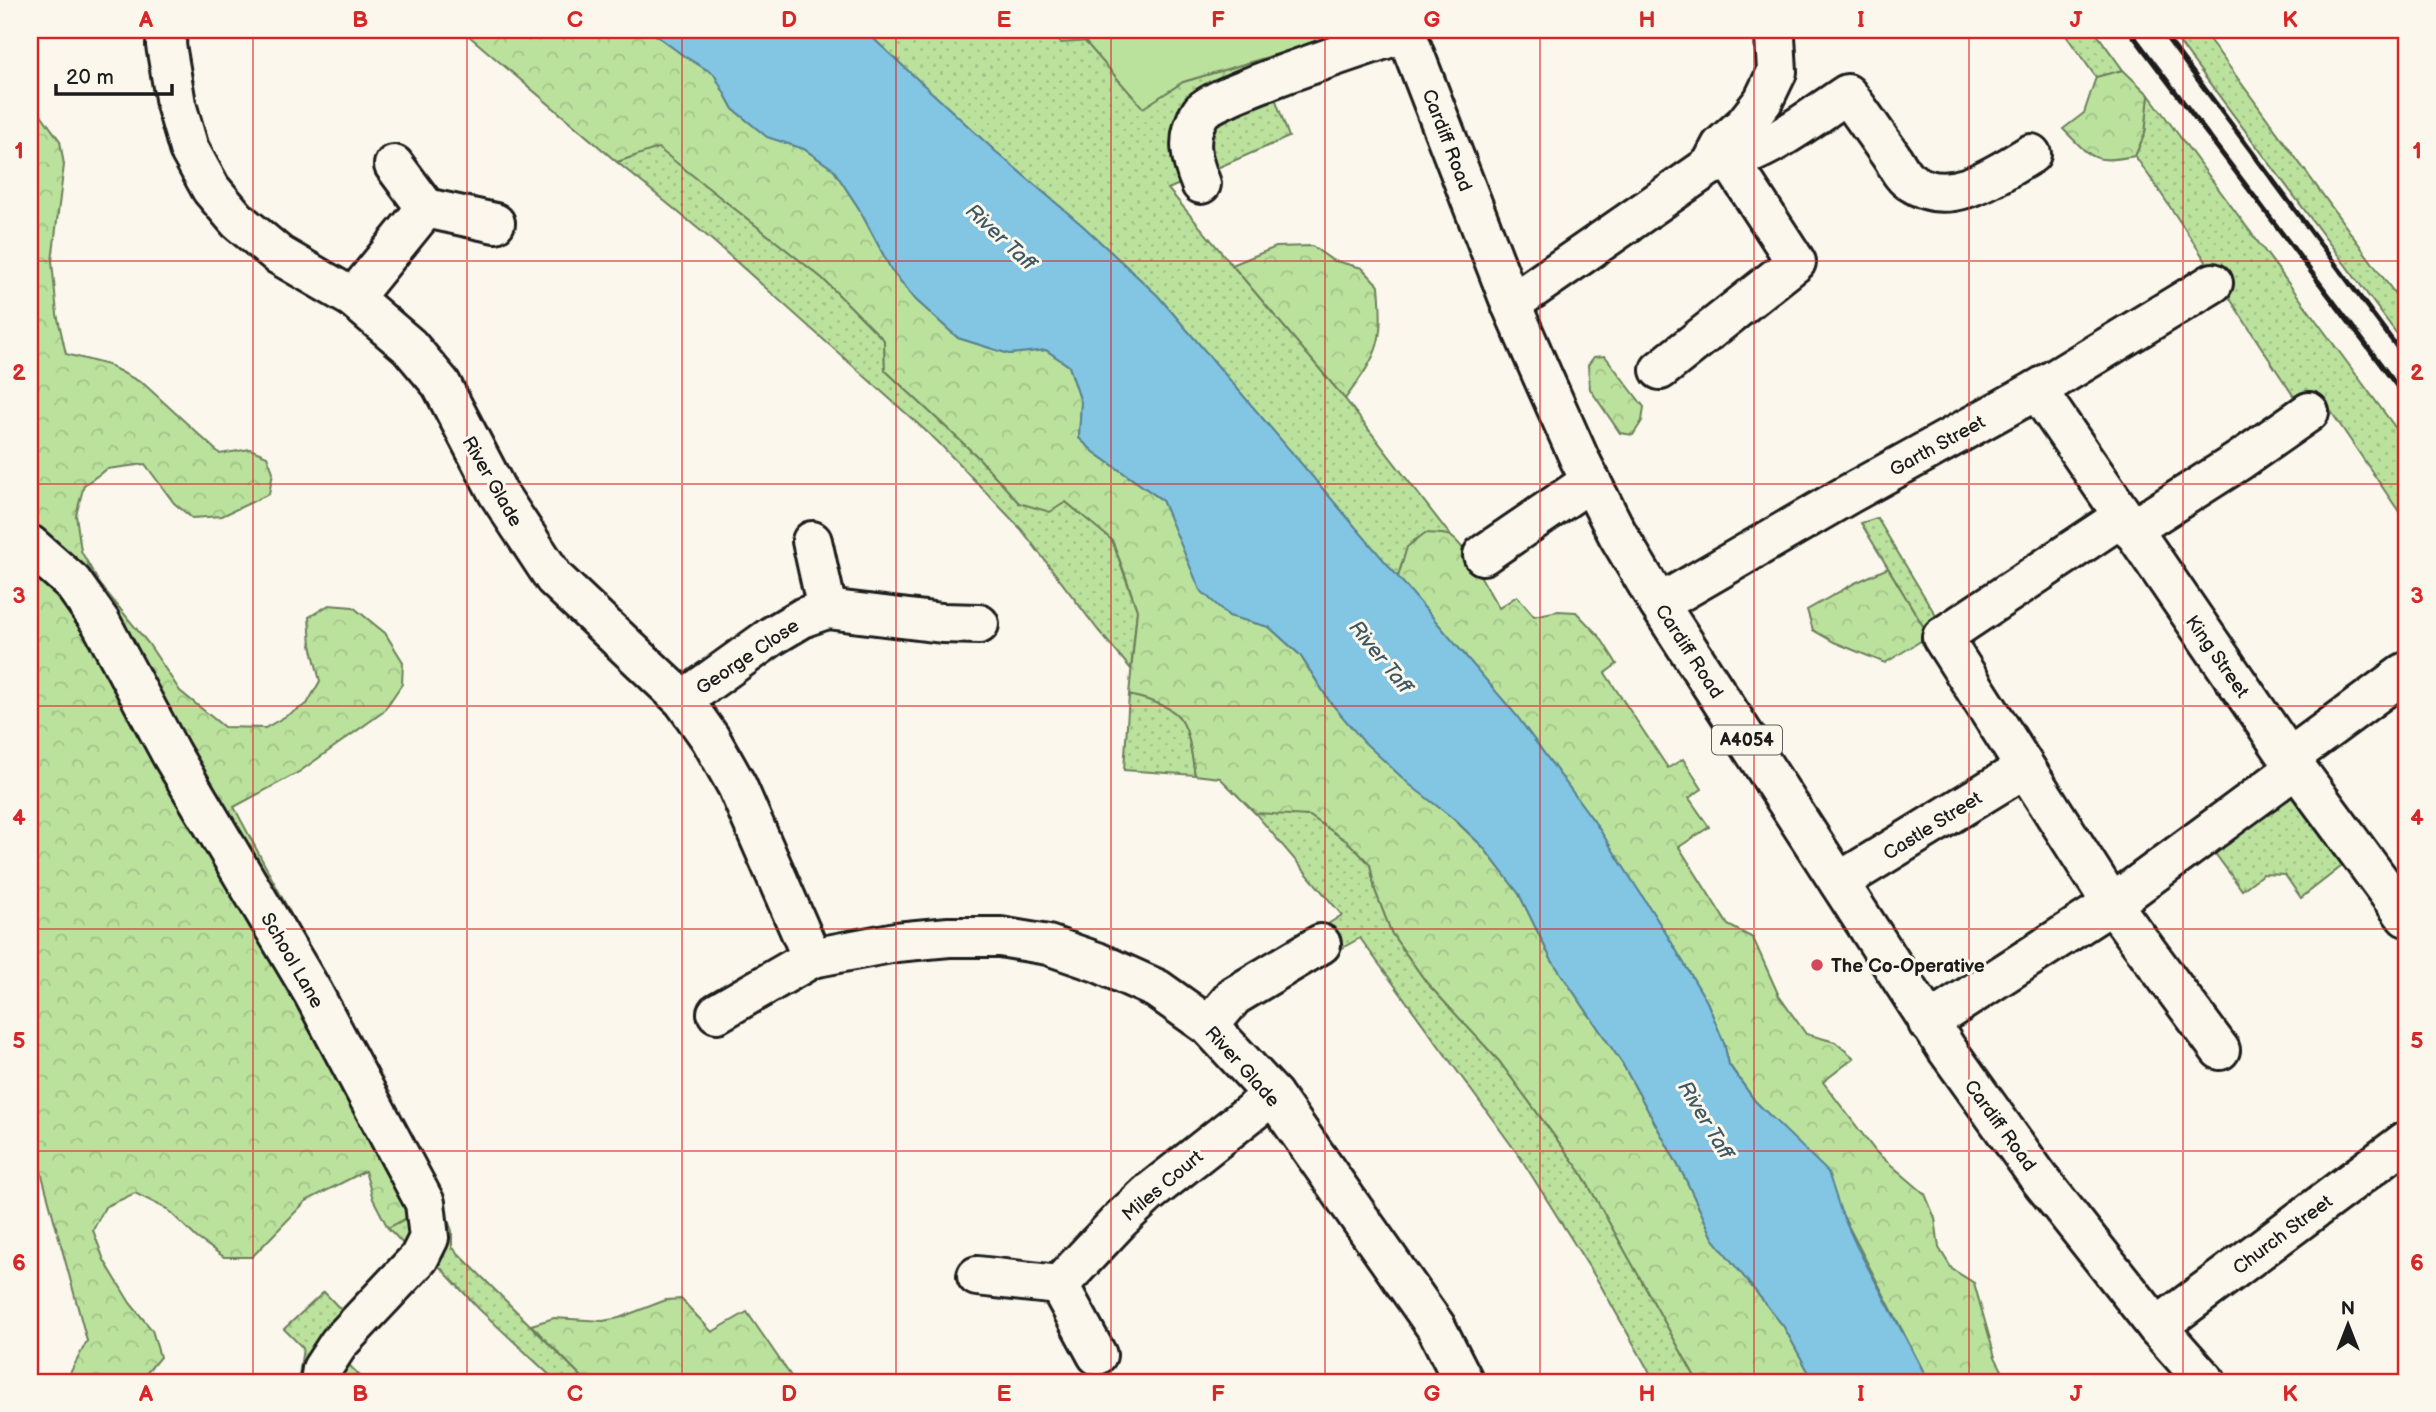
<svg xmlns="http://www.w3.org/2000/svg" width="2436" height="1412" viewBox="0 0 2436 1412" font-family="'Balsamiq Sans',sans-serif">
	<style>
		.grass { fill: url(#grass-dots); stroke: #6c7f5c; stroke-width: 2 }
		.forest { fill: url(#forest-crowns); stroke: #6c7f5c; stroke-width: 2 }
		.park { fill: #bbe29d; stroke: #6c7f5c; stroke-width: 2 }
		.water { fill: #82c6e3; stroke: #598293; stroke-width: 2 }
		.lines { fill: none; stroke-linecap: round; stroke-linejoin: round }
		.minor-casing { stroke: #1c1c1c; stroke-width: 44 }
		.major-casing { stroke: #1c1c1c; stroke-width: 44 }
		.minor { stroke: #fbf7ec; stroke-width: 38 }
		.major { stroke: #fbf7ec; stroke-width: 38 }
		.rail { stroke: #1c1c1c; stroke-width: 5 }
		.grid { fill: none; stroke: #d62828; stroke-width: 2; stroke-opacity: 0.55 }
		.poi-dot { fill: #d1495b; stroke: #fbf7ec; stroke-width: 2.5 }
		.labels { text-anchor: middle; stroke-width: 6; stroke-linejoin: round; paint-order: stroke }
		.shield { fill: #fbf7ec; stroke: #5f5e5a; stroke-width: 2 }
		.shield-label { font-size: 18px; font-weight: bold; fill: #1c1c1c }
		.street-label { font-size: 19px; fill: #1c1c1c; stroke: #fbf7ec }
		.poi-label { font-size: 19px; font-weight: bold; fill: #1c1c1c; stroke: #fbf7ec; text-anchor: start }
		.water-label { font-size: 21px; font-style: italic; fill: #405862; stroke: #fbf7ec }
		.neatline { fill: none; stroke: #d62828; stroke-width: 2.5 }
		.grid-label { font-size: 23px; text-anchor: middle; font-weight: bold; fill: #d62828 }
	</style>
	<defs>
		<pattern id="grass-dots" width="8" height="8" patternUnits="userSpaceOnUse" patternTransform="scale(1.75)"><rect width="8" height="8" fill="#bbe29d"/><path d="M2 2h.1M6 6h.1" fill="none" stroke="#a0c187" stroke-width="1.8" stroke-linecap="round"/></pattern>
		<pattern id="forest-crowns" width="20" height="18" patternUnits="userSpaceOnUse" patternTransform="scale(1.75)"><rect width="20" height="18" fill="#bbe29d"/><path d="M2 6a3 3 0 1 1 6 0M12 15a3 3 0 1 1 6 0" fill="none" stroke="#a0c187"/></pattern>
	</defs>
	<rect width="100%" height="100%" fill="#fbf7ec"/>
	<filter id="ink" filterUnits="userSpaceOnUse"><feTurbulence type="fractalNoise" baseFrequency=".0143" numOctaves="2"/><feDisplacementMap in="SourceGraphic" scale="14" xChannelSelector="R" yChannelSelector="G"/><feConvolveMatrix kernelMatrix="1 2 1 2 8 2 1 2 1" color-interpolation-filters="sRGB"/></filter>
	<g filter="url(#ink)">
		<g class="grass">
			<path d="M864,30H1075L1143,107L1183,82L1276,54L1290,73L1273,92L1289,137L1168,189L1345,399L1450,535C1410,533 1408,541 1398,577L1158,296L1083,226L995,151Z"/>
			<polygon points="2062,30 2094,30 2123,70 2096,77"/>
			<polygon points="2170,30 2202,30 2220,54 2406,309 2406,346"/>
			<path d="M2149,95L2406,442V522L2328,407L2314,402L2299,404C2243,322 2193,237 2135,156L2145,133Z"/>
			<polygon points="658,147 822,278 884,340 885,370 979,458 1019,503 1066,502 1112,540 1137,610 1131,669 1098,630 1021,529 937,441 712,240 617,162"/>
			<polygon points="1877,518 1941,624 1929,636 1861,523"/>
			<path d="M1129,695C1188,709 1186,719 1195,775L1124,770Z"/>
			<polygon points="2296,768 2360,852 2301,898 2285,875 2263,874 2242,890 2203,837"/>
			<polygon points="1272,812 1310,816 1348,842 1370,864 1375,890 1392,934 1427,983 1499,1061 1581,1172 1698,1382 1655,1382 1601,1286 1520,1157 1360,938 1330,955 1317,931 1342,915 1255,813"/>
			<polygon points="439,1197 452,1231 452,1247 587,1382 557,1382 479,1309 438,1265 343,1359 366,1382 298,1382 303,1348 284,1329 324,1292 345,1314 409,1250 388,1228"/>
		</g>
		<g class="forest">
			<path d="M462,30H649L684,56L714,74L733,109L767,136L804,149L833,169L858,207L892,271L916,300L958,338L1009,354L1046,350L1069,366L1081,402L1079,438L1094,452L1162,500L1182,544L1229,616L1269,627L1300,655L1330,702L1483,847L1519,894L1551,959L1622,1063L1686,1180L1713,1238L1784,1327L1814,1382H1698L1581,1172L1499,1061L1427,983L1392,934L1375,890L1370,864L1348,842L1310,816L1255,813L1220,778L1195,775C1186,719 1188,709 1129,695L1137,610L1125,574L1112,540L1066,502L1050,512L1019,503L979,458L885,370L884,340L822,278L658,148L617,162Z"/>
			<polygon points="1048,30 1090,30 1089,41 1061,43"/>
			<path d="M2123,70L2149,95L2145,133L2135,156C2092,164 2093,159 2063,129L2084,113L2096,77Z"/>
			<polygon points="30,99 60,141 64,165 52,261 57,314 66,354 108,365 144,384 220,454 250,449 267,456 273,472 269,494 222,516 192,518 174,503 145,464 107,469 84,485 76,515 81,551 99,583 148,643 180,691 224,727 265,728 307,704 320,681 311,645 309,617 329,605 353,607 385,633 403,662 402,684 383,712 299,772 234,807 370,1063 409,1217 388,1228 373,1199 365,1171 306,1201 252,1257 224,1257 197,1238 167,1209 135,1193 105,1207 93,1230 104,1260 130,1303 152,1330 160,1357 145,1375 123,1382 30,1382 30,1374 66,1381 87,1341 37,1157 30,1156"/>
			<path d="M1312,246L1332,260L1362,268L1379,286C1384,344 1379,353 1345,399L1232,265L1276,247Z"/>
			<polygon points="1605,356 1644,407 1642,421 1633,435 1620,433 1590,389 1588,365 1594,357"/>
			<path d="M1425,533C1432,534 1440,533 1447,535C1463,538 1488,592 1499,608L1517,596L1534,616L1558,611L1576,612L1600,637L1617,664L1605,673L1668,768L1683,759L1702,789L1689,798L1709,827L1679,847L1728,925L1753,938L1779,996L1806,1034L1835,1042L1854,1058L1823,1082L1876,1152L1925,1194L1935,1218L1939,1248L1952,1269L1974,1283L1995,1357L2008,1382H1929L1841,1212L1787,1134L1755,1101L1729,1064L1724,1043L1707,1002L1667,935L1596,824L1516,715L1398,577L1407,547Z"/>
			<polygon points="1888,568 1929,636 1885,663 1834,642 1813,630 1807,610 1855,583"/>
			<polygon points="681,1299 712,1332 747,1312 795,1382 587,1382 531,1325 554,1318 603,1321 619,1318 666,1300"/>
		</g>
		<polygon class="park" points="1075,30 1359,30 1183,82 1143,108"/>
		<polygon class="water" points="649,30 864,30 995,151 1083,226 1158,296 1516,715 1596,824 1667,935 1707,1002 1724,1043 1729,1065 1755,1101 1828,1172 1841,1212 1857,1247 1929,1382 1814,1382 1784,1327 1713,1238 1686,1180 1622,1063 1551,959 1519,894 1483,847 1455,820 1410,785 1363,741 1330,702 1300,655 1269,627 1229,616 1200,590 1162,500 1094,452 1079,438 1081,402 1069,366 1046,350 1009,354 958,338 916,300 892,271 858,207 833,169 804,149 767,137 733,109 714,74 684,56"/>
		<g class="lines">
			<defs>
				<g id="minor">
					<polyline points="167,30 166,45 176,104 189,149 211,189 238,221 279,255 353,298 409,346 441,384 498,493 554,578 683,700 710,738 737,786 812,958"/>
					<polyline points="394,165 426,208"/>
					<path d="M1711,165C1761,158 1806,121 1847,94C1862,114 1876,135 1891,156C1897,165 1902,177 1911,182C1950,209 1997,174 2031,154"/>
					<path d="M1201,184C1191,160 1185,136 1201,112C1212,95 1375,43 1406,32"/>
					<polyline points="353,298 426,208 495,223"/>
					<polyline points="1511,304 1711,165 1721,146 1745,124 1763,101 1777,72 1775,37 1772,30"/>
					<polyline points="1660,370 1796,262 1731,162"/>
					<polyline points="2037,390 2289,758 2406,917"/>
					<polyline points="2122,517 1942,637 2112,904 2220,1050"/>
					<polyline points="2131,530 2239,461 2309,412"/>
					<polyline points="812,541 827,609"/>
					<polyline points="30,545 72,582 101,623 171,754 313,993 425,1203 429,1238 419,1258 339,1343 322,1369 320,1382"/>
					<polyline points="1483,555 1591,481"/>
					<polyline points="1659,604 1849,494 2037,390 2213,283"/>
					<polyline points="683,700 772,636 804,617 827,609 942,623 979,624"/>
					<polyline points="2289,758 2406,672"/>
					<polyline points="1839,882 2025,768"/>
					<polyline points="717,1013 812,958 896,942 949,937 1000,937 1048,945 1097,962 1157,989 1209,1026 1273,1095 1436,1327 1464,1382"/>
					<polyline points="1928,1023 2112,904 2296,768"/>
					<polyline points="1209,1026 1234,996 1321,944"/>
					<polyline points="977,1276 1059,1285 1097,1355"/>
					<polyline points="1059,1285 1121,1219 1149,1193 1273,1095"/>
					<polyline points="2157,1327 2406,1141"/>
				</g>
				<polyline id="major" points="1405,30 1511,304 1542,375 1579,458 1618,535 1659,604 1946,1048 2039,1178 2157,1327 2206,1382"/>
			</defs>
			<use href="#minor" class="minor-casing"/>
			<use href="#major" class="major-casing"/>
			<use href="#minor" class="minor"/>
			<use href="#major" class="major"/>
			<g class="rail">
				<polyline points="2129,30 2406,398"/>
				<polyline points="2161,30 2406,359"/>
			</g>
		</g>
	</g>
	<path class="grid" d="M253,30V1382M467,30V1382M682,30V1382M896,30V1382M1111,30V1382M1325,30V1382M1540,30V1382M1754,30V1382M1969,30V1382M2183,30V1382M30,261H2406M30,484H2406M30,706H2406M30,929H2406M30,1151H2406"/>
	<circle class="poi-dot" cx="1817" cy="965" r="7"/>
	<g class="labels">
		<rect class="shield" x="1712" y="725.5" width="70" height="29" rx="5"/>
		<g class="shield-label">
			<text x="1747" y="746">A4054</text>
		</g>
		<g class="street-label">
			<text transform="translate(1448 140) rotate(69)" y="7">Cardiff Road</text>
			<text transform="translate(1937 445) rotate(-29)" y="7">Garth Street</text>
			<text transform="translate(493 481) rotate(60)" y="7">River Glade</text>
			<text transform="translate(1690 651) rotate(57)" y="7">Cardiff Road</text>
			<text transform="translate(747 656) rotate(-34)" y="7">George Close</text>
			<text transform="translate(2218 656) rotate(55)" y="7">King Street</text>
			<text transform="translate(1932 825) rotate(-32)" y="7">Castle Street</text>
			<text transform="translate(293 960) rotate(60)" y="7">School Lane</text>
			<text transform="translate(1243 1066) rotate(48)" y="7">River Glade</text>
			<text transform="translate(2001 1125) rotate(54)" y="7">Cardiff Road</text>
			<text transform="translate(1162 1185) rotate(-40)" y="7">Miles Court</text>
			<text transform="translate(2282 1234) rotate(-37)" y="7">Church Street</text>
		</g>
		<g class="poi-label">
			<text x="1831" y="972">The Co-Operative</text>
		</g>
		<g class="water-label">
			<text transform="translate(1001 237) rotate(43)" y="7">River Taff</text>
			<text transform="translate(1381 657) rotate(51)" y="7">River Taff</text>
			<text transform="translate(1706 1120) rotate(59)" y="7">River Taff</text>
		</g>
	</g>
	<rect width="2436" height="1412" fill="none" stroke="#fbf7ec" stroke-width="77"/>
	<g transform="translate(2348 1325)" stroke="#fbf7ec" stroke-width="5" paint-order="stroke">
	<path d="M0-5L12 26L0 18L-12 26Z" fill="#1c1c1c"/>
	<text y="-10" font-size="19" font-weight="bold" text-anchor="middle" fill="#1c1c1c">N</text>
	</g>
	<path d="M56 84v10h116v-10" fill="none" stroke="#1c1c1c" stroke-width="3.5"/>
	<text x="66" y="84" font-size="21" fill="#1c1c1c" stroke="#fbf7ec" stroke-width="5" paint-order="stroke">20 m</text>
	<rect x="38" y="38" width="2360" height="1336" class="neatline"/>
	<g class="grid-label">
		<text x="146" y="27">A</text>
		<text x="360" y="27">B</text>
		<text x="575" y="27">C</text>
		<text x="789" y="27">D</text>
		<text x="1004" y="27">E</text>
		<text x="1218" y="27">F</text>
		<text x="1432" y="27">G</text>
		<text x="1647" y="27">H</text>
		<text x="1861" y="27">I</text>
		<text x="2076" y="27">J</text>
		<text x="2290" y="27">K</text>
		<text x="19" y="158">1</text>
		<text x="2417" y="158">1</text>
		<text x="19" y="380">2</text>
		<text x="2417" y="380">2</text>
		<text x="19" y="603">3</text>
		<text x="2417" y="603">3</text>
		<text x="19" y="825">4</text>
		<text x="2417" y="825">4</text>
		<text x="19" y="1048">5</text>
		<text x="2417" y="1048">5</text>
		<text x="19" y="1270">6</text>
		<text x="2417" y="1270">6</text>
		<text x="146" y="1401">A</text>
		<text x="360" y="1401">B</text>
		<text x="575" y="1401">C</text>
		<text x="789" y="1401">D</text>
		<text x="1004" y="1401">E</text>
		<text x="1218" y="1401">F</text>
		<text x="1432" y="1401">G</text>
		<text x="1647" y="1401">H</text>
		<text x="1861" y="1401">I</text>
		<text x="2076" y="1401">J</text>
		<text x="2290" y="1401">K</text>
	</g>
</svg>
